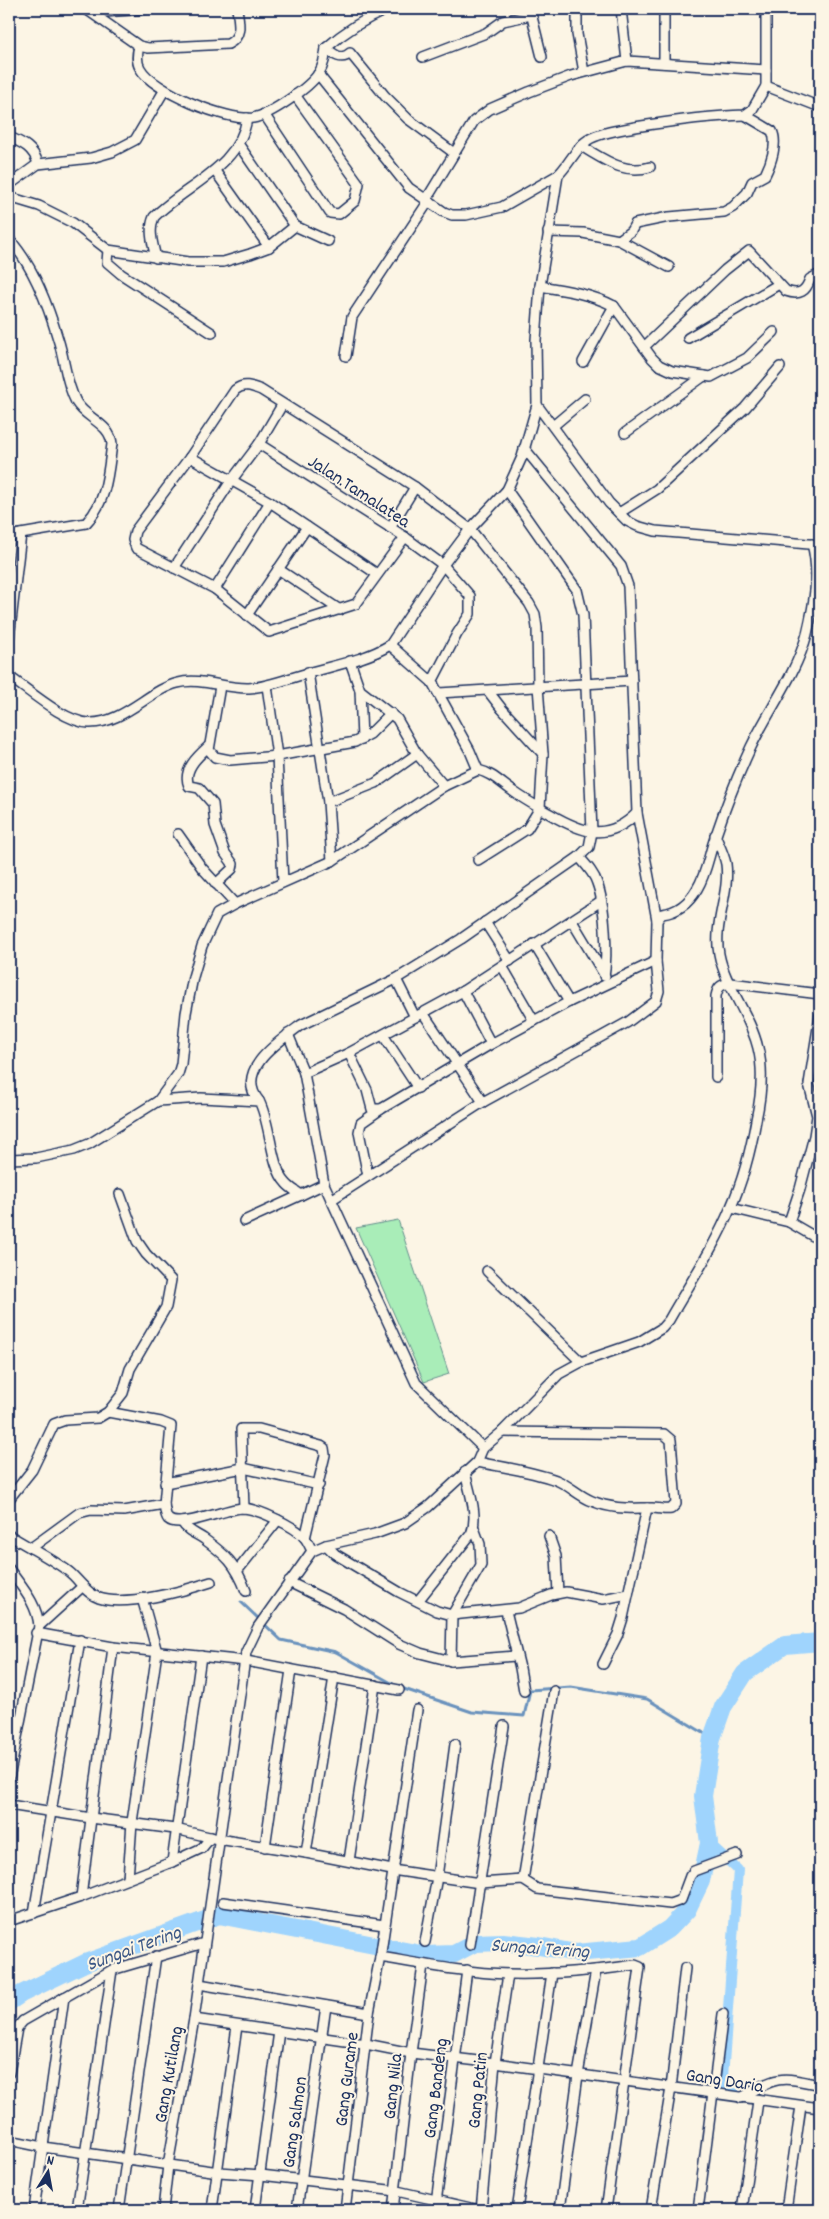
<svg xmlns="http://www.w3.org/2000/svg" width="829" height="2219" viewBox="0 0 829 2219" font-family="Dekko,sans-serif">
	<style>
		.green { fill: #a9edb8; stroke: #628e8b }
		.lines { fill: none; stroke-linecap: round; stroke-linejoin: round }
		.stream { stroke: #6a92bd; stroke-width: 3 }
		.canal { stroke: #9fd4fd; stroke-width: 10 }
		.river { stroke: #9fd4fd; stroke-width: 18 }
		.minor-casing { stroke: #1b2f5e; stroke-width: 12 }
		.minor { stroke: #fcf5e5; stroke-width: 9 }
		.labels { text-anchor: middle; stroke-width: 4; stroke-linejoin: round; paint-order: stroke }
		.street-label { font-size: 19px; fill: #1b2f5e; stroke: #fcf5e5 }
		.water-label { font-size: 20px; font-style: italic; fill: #3c5886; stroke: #fcf5e5 }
	</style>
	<rect width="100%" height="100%" fill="#fcf5e5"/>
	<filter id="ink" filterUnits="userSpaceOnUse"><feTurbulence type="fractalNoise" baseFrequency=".02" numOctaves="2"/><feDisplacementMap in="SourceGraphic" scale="10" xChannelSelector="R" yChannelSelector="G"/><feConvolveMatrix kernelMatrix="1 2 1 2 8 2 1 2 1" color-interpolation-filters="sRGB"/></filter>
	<g filter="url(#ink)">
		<polygon class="green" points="398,1220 449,1374 424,1382 356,1228"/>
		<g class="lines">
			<g class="stream">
				<polyline points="241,1602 281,1640 336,1652 395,1685"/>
				<polyline points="401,1688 472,1712 524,1716 530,1690 571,1687 647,1699 712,1738"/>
			</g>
			<polyline class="canal" points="709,1843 738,1870 722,2091 735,2093"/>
			<polyline class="river" points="9,2002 21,1994 85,1963 219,1915 426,1955 454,1954 475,1943 503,1942 539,1946 576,1953 640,1947 670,1928 687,1910 701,1881 709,1843 703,1796 712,1738 723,1707 745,1673 785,1645 820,1642"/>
			<defs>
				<g id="minor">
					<path d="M86,9L139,46L148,48L228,44C243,37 239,22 237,9"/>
					<polyline points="530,9 542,57"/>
					<polyline points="577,9 577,34 584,72"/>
					<polyline points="621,9 627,61"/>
					<polyline points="664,9 664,63"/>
					<polyline points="104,12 145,9"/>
					<path d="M139,46C137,54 136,61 140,68C153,92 227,121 253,118C270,115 309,88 319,73C324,65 325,57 326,48C345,31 364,19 388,9"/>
					<path d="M326,48C334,55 342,61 350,53L385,96L408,119L454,153"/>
					<polyline points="423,57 486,33 503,21 531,15"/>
					<polyline points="318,74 409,188 444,212 452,215 466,215 502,207 558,175"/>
					<polyline points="766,86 820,107"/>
					<polyline points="264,114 330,213 339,214 355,201 359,184 295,95"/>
					<path d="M9,137C23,143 34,148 38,164"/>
					<polyline points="239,145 295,226"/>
					<path d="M581,146C604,159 623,175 650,167"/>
					<polyline points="215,171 269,247"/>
					<polyline points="9,185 38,164 91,158 112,152 135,140 164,91"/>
					<polyline points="9,197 39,206 73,223 108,250 188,262 223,262 250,254 269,247 295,226 328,241"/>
					<polyline points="426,200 474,121 490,109 529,92 571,76 627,61 766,70"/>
					<path d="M548,232L583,233L619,240L631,231L635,224L669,217L724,212L733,207L747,193L752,182L765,175C771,163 778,143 772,131L745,115"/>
					<path d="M9,239C33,265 48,305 58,339C65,360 65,381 76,402C86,419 110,423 112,444C108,473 107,501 86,523L9,536"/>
					<polyline points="619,240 669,267"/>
					<polyline points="108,250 107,262 121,274 212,333"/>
					<path d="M156,258C153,245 148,230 154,217C186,185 240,167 247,118"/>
					<path d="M540,286C565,290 591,294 614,306L583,362"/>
					<polyline points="614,306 652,358 659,365 672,371 711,377 747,358 774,332"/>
					<polyline points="688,338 779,284"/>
					<path d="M644,347L725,270L749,251L786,291C800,296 806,291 810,279L820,274"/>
					<polyline points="346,356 352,317 428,202"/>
					<polyline points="537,405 609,503 627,521 637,526 655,531 820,545"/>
					<polyline points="553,426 585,399"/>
					<polyline points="625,433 704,376"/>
					<polyline points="259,444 405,537 443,565 470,596 470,614 457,634 432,682"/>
					<polyline points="190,457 270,502 377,574"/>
					<polyline points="619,513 657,489 745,408 780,367"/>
					<polyline points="390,528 415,487"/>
					<path d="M405,537L356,604L269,632L215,589L136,548L133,540L135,531L190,457L235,390C244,383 251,386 261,390L415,487L470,529L529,603L535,614L537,628L538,686L543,754L540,808L527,829L478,860"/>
					<polyline points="174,568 231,481 259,444 282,405"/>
					<polyline points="278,569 340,610"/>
					<polyline points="215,589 270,502"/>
					<polyline points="247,615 307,527"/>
					<polyline points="9,639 21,534"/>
					<path d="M390,645L432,682L470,751L478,770C492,773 502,784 514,792C525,800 538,807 550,814C581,832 607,843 637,813"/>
					<polyline points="350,661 360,690 397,719 417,754 444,786"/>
					<polyline points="308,672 328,802 332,861"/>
					<path d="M9,674L11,678C31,692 65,722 89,723C123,724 149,690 178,683C200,677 226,689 249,688C269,687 289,678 308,673C335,665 365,660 390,645L443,565L470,529L507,490L522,457L537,405L536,340L540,286L558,175C569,165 576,147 588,140C601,132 620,130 635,127C672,121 708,116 745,115L752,110L766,86V9"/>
					<polyline points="220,686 209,750 215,757 230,760 277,756 355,742 370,734 391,713"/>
					<polyline points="267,686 277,756 283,882"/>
					<polyline points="360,690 362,739"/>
					<polyline points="488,691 502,709 543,754"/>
					<polyline points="439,693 632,681"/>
					<path d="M209,746C198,756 182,770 189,786L199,788L213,804L215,825L225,853L233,864L232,869L216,884"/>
					<polyline points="328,802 376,783 417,754"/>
					<polyline points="178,834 202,868 235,904"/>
					<path d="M579,857C586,865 594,873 597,883C605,904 608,954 604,976"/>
					<path d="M657,920L662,914C678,912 689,903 697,889C707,873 709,853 716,835C726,805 738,775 751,747C769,709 796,675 807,634C814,605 820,573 812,544"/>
					<polyline points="572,921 605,976"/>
					<polyline points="485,922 510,961"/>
					<polyline points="534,944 569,1002"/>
					<polyline points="502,966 534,1021"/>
					<polyline points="396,979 415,1017"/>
					<polyline points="463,991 491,1044"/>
					<polyline points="423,1013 483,1102"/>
					<polyline points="288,1034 304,1073 324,1184 416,1383 483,1448"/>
					<polyline points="383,1035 418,1088"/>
					<polyline points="349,1053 367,1090 372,1109 381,1109"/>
					<polyline points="304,1073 349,1053 463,991 601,901"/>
					<path d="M716,1077V996C718,987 720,985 730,983L820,994"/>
					<path d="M158,1101L201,1098L259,1101C271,1123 270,1166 286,1183C290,1188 296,1191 301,1195L324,1184"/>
					<path d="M259,1101C234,1071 278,1042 301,1025L396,979L461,939L579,857L589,847L592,832L583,615L577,590L507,490"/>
					<polyline points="9,1159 36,1158 74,1150 89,1144 158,1101 178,1074 181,1064 186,1013 193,977 202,946 217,914 235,904 332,861 444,786 478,770"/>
					<polyline points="368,1176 359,1132 361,1123 381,1109 491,1044 569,1002 656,961"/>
					<polyline points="331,1200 483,1102 628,1022 656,1001 659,991 656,961 657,920 637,813 628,586 621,566 524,448"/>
					<polyline points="731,1208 789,1222 820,1240"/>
					<polyline points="244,1221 301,1195"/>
					<polyline points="789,1222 800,1189 814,1136 817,1116 809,1084 820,1015"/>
					<polyline points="487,1271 581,1362"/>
					<path d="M108,1412L161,1422L171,1426L164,1504C165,1509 165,1515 168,1519C180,1530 226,1508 243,1508C258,1509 295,1526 305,1538C308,1542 310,1547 312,1551"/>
					<path d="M477,1462C504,1467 530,1471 556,1480C569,1485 579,1496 592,1501C614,1510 630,1508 652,1508C659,1508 665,1510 671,1509L676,1504L671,1440L664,1434L502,1432"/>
					<polyline points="165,1483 243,1468 319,1485"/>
					<polyline points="9,1499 32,1470 54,1424 65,1420 98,1418 108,1412 123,1393 130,1369 166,1307 171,1280 146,1254 137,1241 120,1194"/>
					<polyline points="244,1508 241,1429 259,1429 321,1446 324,1448 325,1455 305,1538"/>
					<path d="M182,1522C187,1531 195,1533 204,1539C226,1555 236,1564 246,1591"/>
					<path d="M9,1535C28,1547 49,1557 68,1571C79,1579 85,1593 99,1598C126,1607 183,1591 211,1582"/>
					<polyline points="549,1536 556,1556 558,1593"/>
					<polyline points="326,1545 335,1554 399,1592 437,1611 452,1615 519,1608 551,1595 566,1592 603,1599 628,1594"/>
					<polyline points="31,1548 79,1513 91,1510 124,1511 164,1504"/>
					<path d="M9,1569C22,1588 37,1603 39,1626L9,1778"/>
					<polyline points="238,1570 278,1520"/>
					<polyline points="289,1582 344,1609 399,1644 420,1653 451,1661 516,1656"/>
					<path d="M418,1601L471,1534C479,1516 469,1491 465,1472"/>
					<polyline points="506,1611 520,1668 524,1691"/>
					<polyline points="39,1626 83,1586"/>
					<polyline points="36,1633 113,1647 246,1661 399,1690"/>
					<polyline points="451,1661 452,1615 481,1565 480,1544 474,1528"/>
					<polyline points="603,1664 618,1634 623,1618 647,1508"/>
					<polyline points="9,1805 91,1818 175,1829 218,1839 306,1853 392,1870 480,1883 523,1880 537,1889 670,1904 681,1900 690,1876 694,1871 737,1855"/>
					<polyline points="265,1847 291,1670"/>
					<polyline points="306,1853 334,1677"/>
					<polyline points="349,1861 375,1685"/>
					<polyline points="172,1862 201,1656"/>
					<polyline points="128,1879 132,1822 157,1652 142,1598"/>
					<polyline points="523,1880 554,1691"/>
					<polyline points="81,1897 113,1647"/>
					<polyline points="223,1902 384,1925"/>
					<polyline points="34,1913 80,1640"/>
					<polyline points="9,1921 81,1897 172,1862 202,1848 211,1837"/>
					<polyline points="425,1942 437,1877 455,1744"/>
					<polyline points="470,1945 504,1726"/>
					<path d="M380,1957C422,1964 466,1973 509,1974C551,1975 594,1971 635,1965L640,1967L606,2210"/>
					<polyline points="199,1984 369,2013"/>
					<polyline points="194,2019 366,2044 411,2053 495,2063 820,2108"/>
					<polyline points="9,2073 17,2028 23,2021 112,1970 204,1943"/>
					<path d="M741,2098C777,2076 779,2076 820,2085"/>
					<polyline points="9,2140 43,2147 219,2172 261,2175 397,2191 479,2210"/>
					<polyline points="34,2210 64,1997"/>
					<polyline points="77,2210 112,1970"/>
					<polyline points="119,2210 156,1956"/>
					<path d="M163,2210L168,2165L194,2019L246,1652L258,1627L312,1551L326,1545L375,1534L405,1523L428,1507L477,1462L483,1448L502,1432L559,1374L581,1362L639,1342L662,1328L669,1320C690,1283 715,1246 731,1207C743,1180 751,1149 756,1120C761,1097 764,1071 758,1048C750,1014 725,986 719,954C713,924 730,894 726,864C724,854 719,845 715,835"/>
					<polyline points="212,2210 237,2026"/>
					<polyline points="255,2210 279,2031"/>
					<polyline points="297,2210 326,2006"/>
					<polyline points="345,2210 369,2013 381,1952 417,1710"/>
					<polyline points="393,2210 411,2053 423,1965"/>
					<polyline points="435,2210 467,1970"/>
					<polyline points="481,2210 495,2063 508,1974"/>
					<polyline points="517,2210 552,1973"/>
					<polyline points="560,2210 578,2075 596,1970"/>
					<polyline points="651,2210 671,2088 685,1968"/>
					<polyline points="698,2210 723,2014"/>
					<polyline points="742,2210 758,2101"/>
					<polyline points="786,2210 801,2106"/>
				</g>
			</defs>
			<use href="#minor" class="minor-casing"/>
			<use href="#minor" class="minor"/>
		</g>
	</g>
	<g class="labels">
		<g class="street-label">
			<text transform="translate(360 490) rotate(33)" y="7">Jalan.Tamalatea</text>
			<text transform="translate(167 2074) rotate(-80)" y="7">Gang Kutilang</text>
			<text transform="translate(345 2079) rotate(-83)" y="7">Gang Gurame</text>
			<text transform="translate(725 2079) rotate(9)" y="7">Gang Daria</text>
			<text transform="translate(391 2086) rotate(-84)" y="7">Gang Nila</text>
			<text transform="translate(434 2088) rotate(-83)" y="7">Gang Bandeng</text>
			<text transform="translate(476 2090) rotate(-84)" y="7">Gang Patin</text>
			<text transform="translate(293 2122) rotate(-82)" y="7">Gang Salmon</text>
		</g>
		<g class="water-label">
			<text transform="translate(133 1947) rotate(-20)" y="7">Sungai Tering</text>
			<text transform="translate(540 1947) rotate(4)" y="7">Sungai Tering</text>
		</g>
	</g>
	<rect width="829" height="2219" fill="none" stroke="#fcf5e5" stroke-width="30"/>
	<rect x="15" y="15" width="799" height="2189" fill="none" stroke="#1b2f5e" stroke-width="2" filter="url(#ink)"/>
	<g transform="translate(48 2172) rotate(11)" stroke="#fcf5e5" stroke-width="4" paint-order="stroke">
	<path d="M0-4L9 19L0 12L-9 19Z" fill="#1b2f5e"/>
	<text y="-8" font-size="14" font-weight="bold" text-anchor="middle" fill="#1b2f5e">N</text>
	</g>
</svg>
